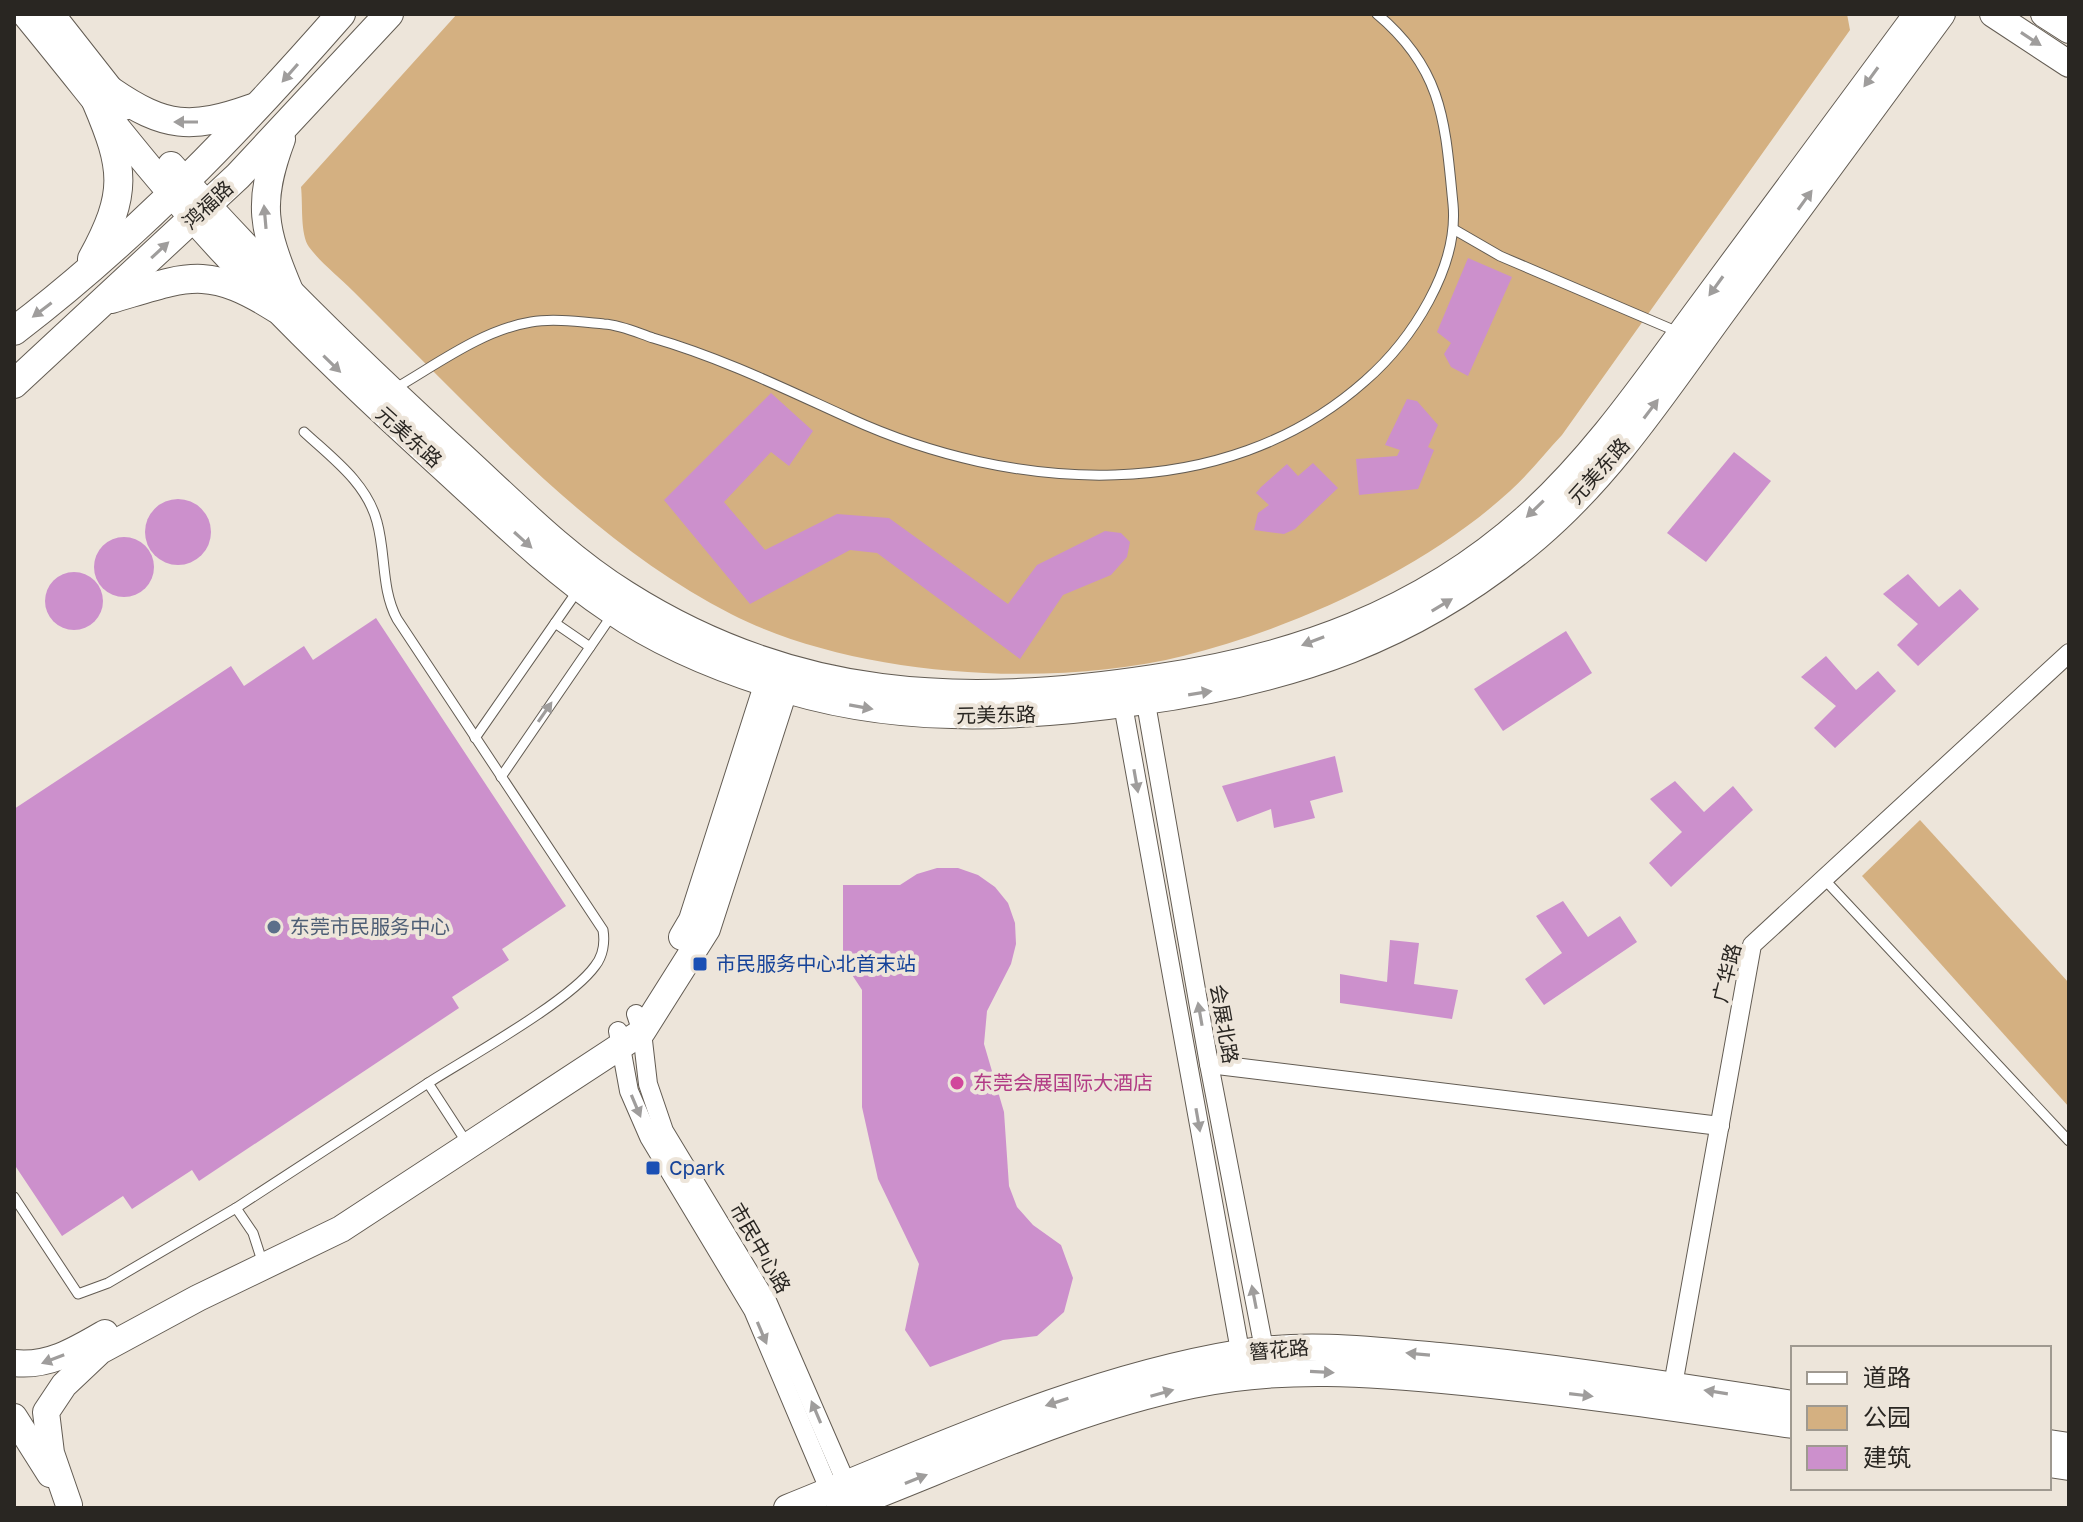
<svg xmlns="http://www.w3.org/2000/svg" width="2083" height="1522" viewBox="0 0 2083 1522" font-family="'Golos Text','Noto Sans SC',sans-serif">
	<style>
		.green { fill: #d4b081 }
		.building { fill: #cc90cc }
		.lines { fill: none; stroke-linecap: round; stroke-linejoin: round }
		.lane-casing { stroke: #635c53; stroke-width: 11 }
		.street-casing { stroke: #635c53; stroke-width: 20 }
		.secondary-casing { stroke: #635c53; stroke-width: 28 }
		.primary-casing { stroke: #635c53; stroke-width: 30 }
		.lane { stroke: #fff; stroke-width: 9 }
		.street { stroke: #fff; stroke-width: 18 }
		.secondary { stroke: #fff; stroke-width: 26 }
		.primary { stroke: #fff; stroke-width: 28 }
		.oneway { fill: #9f9d9c }
		.service-dot { fill: #5c6f8a; stroke: #ede5da; stroke-width: 3 }
		.transit-dot { fill: #1a4fb4; stroke: #ede5da; stroke-width: 3 }
		.hotel-dot { fill: #d1479c; stroke: #ede5da; stroke-width: 3 }
		.labels { text-anchor: middle; stroke-width: 8; stroke-linejoin: round; paint-order: stroke }
		.street-label { font-size: 20px; fill: #292622; stroke: #ede5da }
		.service-label { font-size: 20px; fill: #4e5e75; stroke: #ede5da; text-anchor: start }
		.transit-label { font-size: 20px; fill: #164399; stroke: #ede5da; text-anchor: start }
		.hotel-label { font-size: 20px; fill: #b23c85; stroke: #ede5da; text-anchor: start }
	</style>
	<rect width="100%" height="100%" fill="#ede5da"/>
	<g class="green">
		<path d="M457,14H1847L1850,30L1562,435C1545,453 1529,474 1510,491C1425,569 1295,628 1183,656C1050,689 854,677 731,614C629,562 542,480 462,400C425,363 389,327 353,291C339,277 321,263 309,247C300,234 303,204 301,187Z"/>
		<polygon points="1920,820 2069,983 2069,1107 1862,876"/>
	</g>
	<g class="building">
		<polygon points="1468,258 1512,277 1468,376 1451,367 1444,354 1451,343 1437,332"/>
		<polygon points="771,393 813,431 789,466 771,452 724,502 765,550 837,514 889,518 1008,604 1037,565 1105,531 1121,533 1130,542 1127,557 1111,575 1063,595 1020,659 877,553 850,550 750,604 664,500"/>
		<polygon points="1407,399 1417,401 1438,425 1428,447 1434,450 1418,489 1359,495 1356,459 1397,456 1400,450 1385,445"/>
		<polygon points="1734,452 1771,481 1706,562 1667,533"/>
		<polygon points="1313,463 1338,488 1295,529 1284,534 1254,530 1258,513 1269,505 1256,493 1261,487 1287,464 1298,476"/>
		<circle cx="178" cy="532" r="33"/>
		<circle cx="124" cy="567" r="30"/>
		<circle cx="74" cy="601" r="29"/>
		<polygon points="1908,574 1939,607 1960,589 1979,609 1918,666 1897,645 1918,624 1883,594"/>
		<polygon points="376,618 566,906 502,949 509,960 452,997 459,1008 199,1181 192,1170 132,1209 123,1196 62,1236 14,1164 14,809 231,666 244,686 304,646 313,660"/>
		<polygon points="1566,631 1592,673 1503,731 1474,689"/>
		<polygon points="1826,656 1856,690 1878,671 1896,691 1835,748 1814,728 1836,706 1801,677"/>
		<polygon points="1335,756 1343,792 1310,801 1315,818 1274,828 1271,809 1237,822 1222,786"/>
		<polygon points="1675,781 1704,812 1733,786 1753,810 1671,887 1649,863 1682,832 1650,799"/>
		<polygon points="937,868 958,868 978,875 995,887 1008,903 1015,923 1016,944 1011,964 987,1011 984,1044 1004,1112 1009,1186 1017,1207 1033,1225 1061,1245 1073,1278 1064,1312 1037,1336 1003,1340 930,1367 905,1330 919,1264 878,1179 862,1107 862,990 843,961 843,885 900,885 917,874"/>
		<polygon points="1563,901 1588,937 1620,916 1637,942 1544,1005 1525,979 1562,953 1536,916"/>
		<polygon points="1390,940 1419,943 1414,984 1458,990 1452,1019 1340,1003 1340,974 1387,982"/>
	</g>
	<g class="lines">
		<defs>
			<g id="lane">
				<polyline points="1455,230 1500,256 1678,332"/>
				<path d="M394,389C436,365 482,330 531,322C553,318 582,322 604,324C621,325 638,333 653,338C722,358 785,389 849,418C1013,493 1223,507 1365,381C1412,340 1459,267 1453,204C1445,124 1444,70 1377,14"/>
				<path d="M304,432C332,458 367,483 377,522C386,554 381,589 397,619L603,930C605,942 603,956 595,966C570,1001 469,1057 428,1083L467,1143"/>
				<polyline points="555,623 590,647"/>
				<polyline points="475,738 578,590"/>
				<polyline points="501,777 612,615"/>
				<polyline points="1824,879 2069,1141"/>
				<polyline points="14,1197 78,1294 108,1283 236,1208 428,1083"/>
				<polyline points="236,1208 253,1233 263,1264"/>
			</g>
			<g id="street">
				<polyline points="1144,692 1209,1064 1266,1359"/>
				<polyline points="1121,694 1242,1362"/>
				<polyline points="636,1014 642,1032 648,1084 664,1131 768,1303 851,1494"/>
				<polyline points="618,1031 629,1091 649,1137 753,1310 834,1501"/>
				<polyline points="1209,1064 1720,1126"/>
				<polyline points="1673,1385 1752,945 2069,653"/>
			</g>
			<g id="secondary">
				<path d="M25,14C91,94 154,178 225,254C292,328 365,397 439,464C494,514 548,568 610,610C656,642 715,667 768,684C889,725 1014,720 1139,702C1293,680 1416,640 1537,537C1610,475 1664,393 1720,316C1794,216 1868,115 1942,14"/>
				<polyline points="51,14 124,107"/>
				<polyline points="1993,14 2069,64"/>
				<polyline points="2044,14 2069,30"/>
				<path d="M171,165C258,263 351,354 447,442C505,494 560,553 626,594C795,701 961,707 1153,678C1293,658 1420,613 1527,517C1597,454 1649,376 1704,302C1775,206 1846,110 1917,14"/>
				<polyline points="682,937 692,920 773,667"/>
				<path d="M14,1363C48,1367 76,1350 105,1333"/>
				<polyline points="14,1417 50,1474"/>
				<polyline points="2049,1443 2069,1446"/>
				<polyline points="2049,1464 2069,1467"/>
				<polyline points="69,1505 51,1453 46,1412 64,1385 100,1351 198,1298 341,1229 642,1032 707,929 790,672"/>
				<path d="M787,1508C934,1449 1082,1379 1239,1353C1306,1342 1372,1350 1439,1356C1558,1367 1675,1386 1793,1404"/>
				<path d="M844,1508C959,1464 1071,1410 1192,1385C1282,1366 1372,1373 1463,1382C1573,1393 1683,1409 1793,1425"/>
			</g>
			<g id="primary">
				<path d="M111,91C165,128 191,130 253,108"/>
				<path d="M281,139C257,203 263,229 289,291"/>
				<path d="M92,259C128,193 125,169 96,101"/>
				<path d="M111,299C186,277 207,264 277,309"/>
				<path d="M14,331C135,239 241,128 341,14"/>
				<polyline points="14,384 238,176 389,14"/>
			</g>
		</defs>
		<use href="#lane" class="lane-casing"/>
		<use href="#street" class="street-casing"/>
		<use href="#secondary" class="secondary-casing"/>
		<use href="#primary" class="primary-casing"/>
		<use href="#lane" class="lane"/>
		<use href="#street" class="street"/>
		<use href="#secondary" class="secondary"/>
		<use href="#primary" class="primary"/>
	</g>
	<defs><path id="oneway-solid" d="M-6-.8H1V-3.2L6.5 0L1 3.2V.8H-6Z" transform="scale(2)"/></defs>
	<g class="oneway">
		<use href="#oneway-solid" transform="translate(2031 39) rotate(33)"/>
		<use href="#oneway-solid" transform="translate(290 73) rotate(131)"/>
		<use href="#oneway-solid" transform="translate(1871 77) rotate(126)"/>
		<use href="#oneway-solid" transform="translate(186 122) rotate(-180)"/>
		<use href="#oneway-solid" transform="translate(1805 200) rotate(-54)"/>
		<use href="#oneway-solid" transform="translate(265 217) rotate(-95)"/>
		<use href="#oneway-solid" transform="translate(160 250) rotate(-43)"/>
		<use href="#oneway-solid" transform="translate(1716 286) rotate(126)"/>
		<use href="#oneway-solid" transform="translate(42 310) rotate(143)"/>
		<use href="#oneway-solid" transform="translate(332 364) rotate(44)"/>
		<use href="#oneway-solid" transform="translate(1651 409) rotate(-53)"/>
		<use href="#oneway-solid" transform="translate(1535 509) rotate(136)"/>
		<use href="#oneway-solid" transform="translate(523 540) rotate(42)"/>
		<use href="#oneway-solid" transform="translate(1442 605) rotate(-31)"/>
		<use href="#oneway-solid" transform="translate(1313 641) rotate(159)"/>
		<use href="#oneway-solid" transform="translate(1200 693) rotate(-9)"/>
		<use href="#oneway-solid" transform="translate(861 707) rotate(10)"/>
		<use href="#oneway-solid" transform="translate(545 712) rotate(-55)"/>
		<use href="#oneway-solid" transform="translate(1136 781) rotate(80)"/>
		<use href="#oneway-solid" transform="translate(1200 1014) rotate(-100)"/>
		<use href="#oneway-solid" transform="translate(636 1106) rotate(67)"/>
		<use href="#oneway-solid" transform="translate(1198 1120) rotate(80)"/>
		<use href="#oneway-solid" transform="translate(1254 1297) rotate(-101)"/>
		<use href="#oneway-solid" transform="translate(762 1333) rotate(67)"/>
		<use href="#oneway-solid" transform="translate(1418 1354) rotate(-175)"/>
		<use href="#oneway-solid" transform="translate(53 1359) rotate(159)"/>
		<use href="#oneway-solid" transform="translate(1322 1372) rotate(3)"/>
		<use href="#oneway-solid" transform="translate(1716 1392) rotate(-171)"/>
		<use href="#oneway-solid" transform="translate(1162 1393) rotate(-16)"/>
		<use href="#oneway-solid" transform="translate(1581 1395) rotate(7)"/>
		<use href="#oneway-solid" transform="translate(1057 1402) rotate(162)"/>
		<use href="#oneway-solid" transform="translate(816 1412) rotate(-113)"/>
		<use href="#oneway-solid" transform="translate(916 1479) rotate(-22)"/>
	</g>
	<circle class="service-dot" cx="274" cy="927" r="8"/>
	<g class="transit-dot">
		<rect x="692" y="956" width="16" height="16" rx="4"/>
		<rect x="645" y="1160" width="16" height="16" rx="4"/>
	</g>
	<circle class="hotel-dot" cx="957" cy="1083" r="8"/>
	<g class="labels">
		<g class="street-label">
			<text transform="translate(208 205) rotate(-43)" y="7">鸿福路</text>
			<text transform="translate(409 437) rotate(42)" y="7">元美东路</text>
			<text transform="translate(1599 471) rotate(-48)" y="7">元美东路</text>
			<text transform="translate(996 715) rotate(-1)" y="7">元美东路</text>
			<text transform="translate(1727 973) rotate(-76)" y="7">广华路</text>
			<text transform="translate(1224 1024) rotate(80)" y="7">会展北路</text>
			<text transform="translate(760 1248) rotate(60)" y="7">市民中心路</text>
			<text transform="translate(1279 1350) rotate(-5)" y="7">簪花路</text>
		</g>
		<g class="service-label">
			<text x="290" y="934">东莞市民服务中心</text>
		</g>
		<g class="transit-label">
			<text x="716" y="971">市民服务中心北首末站</text>
			<text x="669" y="1175">Cpark</text>
		</g>
		<g class="hotel-label">
			<text x="973" y="1090">东莞会展国际大酒店</text>
		</g>
	</g>
	<rect width="2083" height="1522" fill="none" stroke="#292622" stroke-width="32"/>
	<rect x="1791" y="1346" width="260" height="144" fill="#ede5da" stroke="#9f9990" stroke-width="2"/>
	<rect x="1807" y="1372" width="40" height="12" fill="#ffffff" stroke="#9f9990" stroke-width="2"/>
	<text x="1863" y="1386" font-size="24" fill="#292622">道路</text>
	<rect x="1807" y="1406" width="40" height="24" fill="#d4b081" stroke="#9f9990" stroke-width="2"/>
	<text x="1863" y="1426" font-size="24" fill="#292622">公园</text>
	<rect x="1807" y="1446" width="40" height="24" fill="#cc90cc" stroke="#9f9990" stroke-width="2"/>
	<text x="1863" y="1466" font-size="24" fill="#292622">建筑</text>
</svg>
